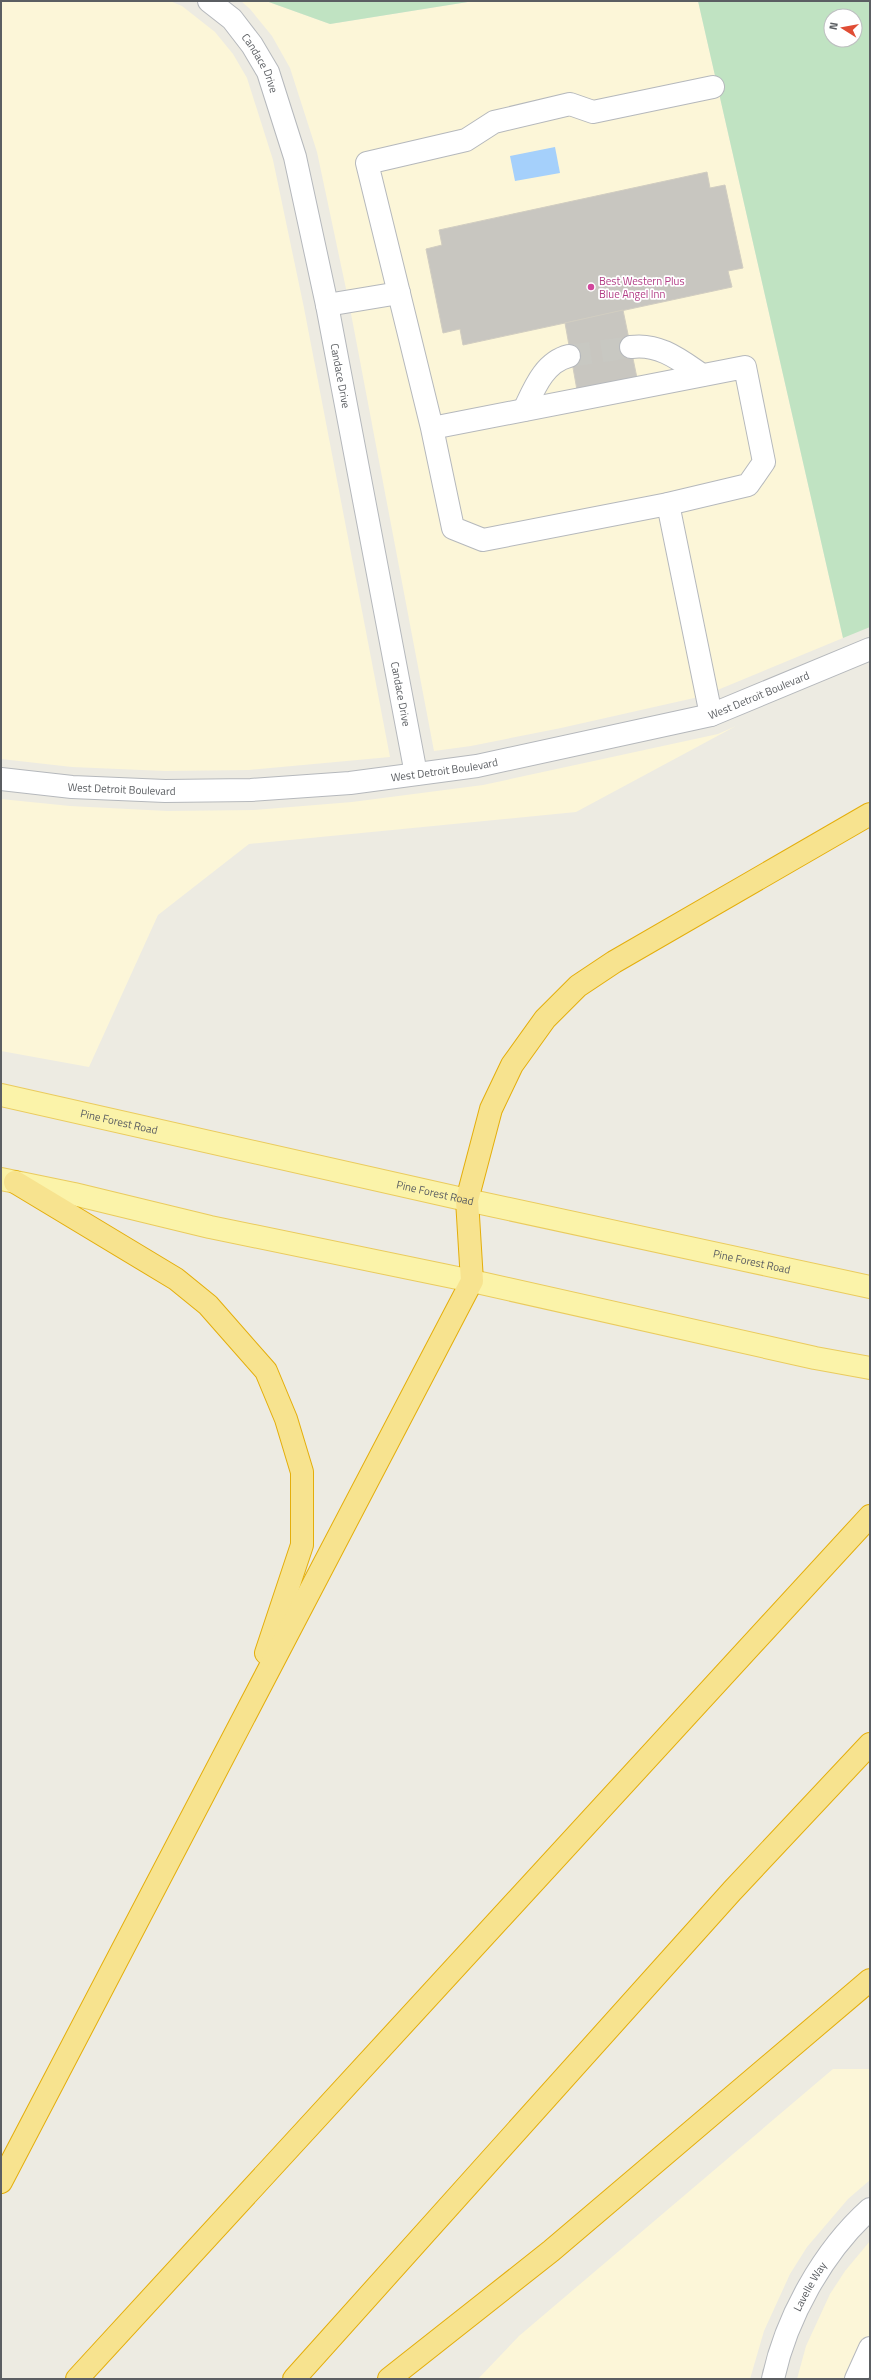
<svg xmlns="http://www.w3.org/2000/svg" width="871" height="2380" viewBox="0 0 871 2380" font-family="'Titillium Web',sans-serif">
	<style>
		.commercial { fill: #fcf6d8 }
		.green { fill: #c0e3c2; fill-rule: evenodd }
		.water { fill: #a5d0fb }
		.building { fill: #c8c6c0; stroke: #d1cdc1 }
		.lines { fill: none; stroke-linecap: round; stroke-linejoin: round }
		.minor-tunnel { stroke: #c8c8c2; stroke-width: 22; stroke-dasharray: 22 11; stroke-linecap: butt }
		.minor-casing { stroke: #b5b8bc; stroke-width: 24 }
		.major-casing { stroke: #eacb5e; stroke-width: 24 }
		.highway-casing { stroke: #e4ae0b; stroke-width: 24 }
		.minor { stroke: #fff; stroke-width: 22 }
		.major { stroke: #fbf3a9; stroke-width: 22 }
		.highway { stroke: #f7e38f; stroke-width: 22 }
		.hotel-dot { fill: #d1479c; stroke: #fff; stroke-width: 1.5 }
		.labels { text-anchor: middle; stroke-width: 3.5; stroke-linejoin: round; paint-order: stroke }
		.street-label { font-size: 11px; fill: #5b5e62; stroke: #fff }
		.hotel-label { font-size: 11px; fill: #b23c85; stroke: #fff; text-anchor: start }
	</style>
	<rect width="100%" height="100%" fill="#edebe2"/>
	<g class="commercial">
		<polygon points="1,1 170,1 182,6 215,32 233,54 247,78 273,160 304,308 390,757 249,770 165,771 72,767 1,759"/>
		<polygon points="241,1 266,1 330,24 474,1 698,1 843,638 703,696 561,728 471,746 434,751 349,303 317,152 290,68 272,36 250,9"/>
		<polygon points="736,726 576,812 249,844 158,915 89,1067 1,1051 1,799 70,806 167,811 254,810 352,802 483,785 718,734"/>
		<polygon points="833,2069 870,2069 870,2180 848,2199 807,2247 790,2274 764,2331 750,2379 478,2379 519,2336"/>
		<polygon points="870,2241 870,2379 797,2379 806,2346 830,2294 845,2271"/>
	</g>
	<g class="green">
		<polygon points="266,1 474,1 330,24"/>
		<path d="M698,1H870V627L843,638ZM831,16H855V40H831Z"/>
	</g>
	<polygon class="water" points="555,147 560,173 515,181 510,156"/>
	<g class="building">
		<polygon points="707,172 710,188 725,185 743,268 728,271 732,287 463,345 460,329 443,333 426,249 442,245 439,230"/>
		<polygon points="623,310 637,378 577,390 565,323"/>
	</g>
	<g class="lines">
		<polyline class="minor-tunnel" points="569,356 631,347"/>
		<defs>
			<g id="minor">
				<path id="s1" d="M209,1L232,19L252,45L268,72L295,157L327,305L416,774"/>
				<polyline points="327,305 399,293"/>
				<path d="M631,347C659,343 680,360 702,375"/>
				<path d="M524,410C534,389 544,362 569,356"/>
				<polyline points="432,428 745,367 764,462 748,485 668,504 483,540 453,528 432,428 367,163 466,140 494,122 570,104 593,112 713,87"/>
				<polyline points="668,504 711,715"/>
				<path id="s2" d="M1,779L72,787L165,791L251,790L350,783L477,766L711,715L870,649"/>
				<path id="s3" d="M773,2379C786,2318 823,2251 870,2209"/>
				<polyline points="856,2379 870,2348"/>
			</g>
			<g id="major">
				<path id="s4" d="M1,1095L467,1200L870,1287"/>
				<polyline points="1,1179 74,1194 210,1227 472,1281 815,1358 870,1368"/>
			</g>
			<g id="highway">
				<polyline points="15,1182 176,1279 208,1305 266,1371 286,1419 302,1472 302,1545 266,1653"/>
				<polyline points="1,2182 472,1281 467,1200 491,1109 512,1065 545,1019 578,986 614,962 870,814"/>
				<polyline points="77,2379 870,1516"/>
				<polyline points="294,2379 732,1891 870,1744"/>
				<polyline points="389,2379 551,2251 870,1980"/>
			</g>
		</defs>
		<use href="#minor" class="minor-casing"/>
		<use href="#major" class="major-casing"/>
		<use href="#highway" class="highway-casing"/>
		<use href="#minor" class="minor"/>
		<use href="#major" class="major"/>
		<use href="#highway" class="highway"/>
	</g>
	<circle class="hotel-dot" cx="591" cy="287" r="4"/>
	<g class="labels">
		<g class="street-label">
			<text dy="4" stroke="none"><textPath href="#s1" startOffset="82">Candace Drive</textPath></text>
			<text dy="4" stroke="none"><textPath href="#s1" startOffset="406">Candace Drive</textPath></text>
			<text dy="4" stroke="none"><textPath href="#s1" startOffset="730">Candace Drive</textPath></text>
			<text dy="4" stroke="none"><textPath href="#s2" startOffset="769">West Detroit Boulevard</textPath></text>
			<text dy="4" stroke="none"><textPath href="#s2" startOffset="445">West Detroit Boulevard</textPath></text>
			<text dy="4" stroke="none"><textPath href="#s2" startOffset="121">West Detroit Boulevard</textPath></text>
			<text dy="4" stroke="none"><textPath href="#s4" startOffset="121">Pine Forest Road</textPath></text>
			<text dy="4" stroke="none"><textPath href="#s4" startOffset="445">Pine Forest Road</textPath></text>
			<text dy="4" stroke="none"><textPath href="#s4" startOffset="769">Pine Forest Road</textPath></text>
			<text dy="4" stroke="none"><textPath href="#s3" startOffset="100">Lavelle Way</textPath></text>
		</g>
		<g class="hotel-label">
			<text x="599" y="285">Best Western Plus<tspan x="599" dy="13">Blue Angel Inn</tspan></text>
		</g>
	</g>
	<rect width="871" height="2380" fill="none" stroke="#5b5e62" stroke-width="4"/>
	<g transform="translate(843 28) rotate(281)"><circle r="19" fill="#ffffff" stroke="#bdbfc0"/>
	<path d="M0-3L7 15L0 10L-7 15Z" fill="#e04d35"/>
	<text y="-6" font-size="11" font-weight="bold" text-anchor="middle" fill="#5b5e62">N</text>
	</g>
</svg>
